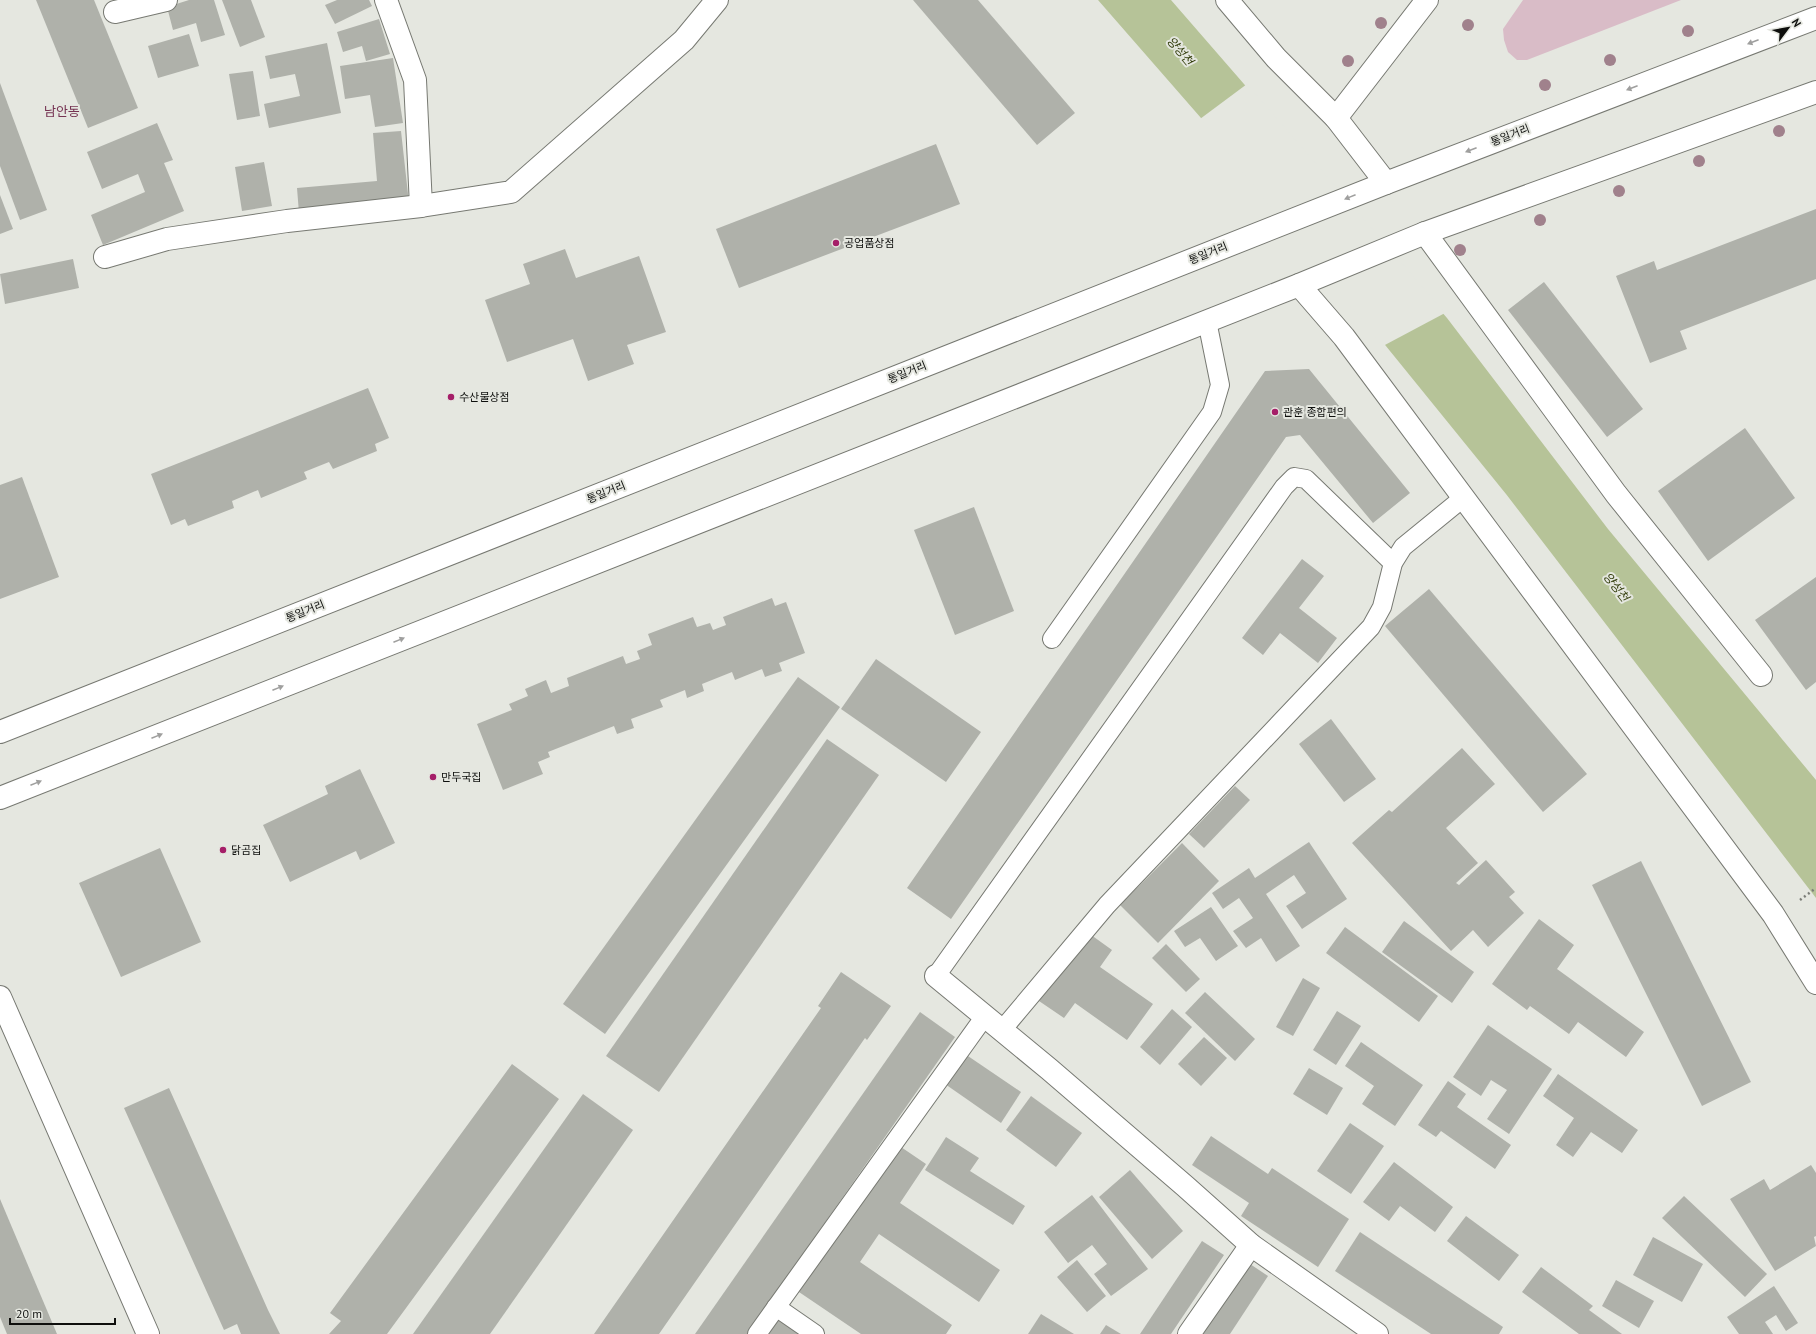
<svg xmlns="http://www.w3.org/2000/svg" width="1816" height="1334" viewBox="0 0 1816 1334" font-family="'PT Sans','Noto Sans KR',sans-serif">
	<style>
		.green { fill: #d9bcc7 }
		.water { fill: #b6c398 }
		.pier { fill: #e5e7e0 }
		.building { fill: #afb1aa }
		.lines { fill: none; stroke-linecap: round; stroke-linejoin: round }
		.service-casing { stroke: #777972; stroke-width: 20 }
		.minor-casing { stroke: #777972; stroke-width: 24 }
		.primary-casing { stroke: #777972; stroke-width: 24 }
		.path { stroke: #7b7d78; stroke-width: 2.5; stroke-dasharray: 2 3; stroke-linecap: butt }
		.service { stroke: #fff; stroke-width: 18 }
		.minor { stroke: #fff; stroke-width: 22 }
		.primary { stroke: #fff; stroke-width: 22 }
		.tree { fill: #a0818c }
		.oneway { fill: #9f9f9e }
		.poi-dot { fill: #a51e68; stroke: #e5e7e0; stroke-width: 1.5 }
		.labels { text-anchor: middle; stroke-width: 4; stroke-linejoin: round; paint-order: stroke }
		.street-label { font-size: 11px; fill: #0e0f0d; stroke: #e5e7e0 }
		.poi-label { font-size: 11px; fill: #0e0f0d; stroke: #e5e7e0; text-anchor: start }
		.water-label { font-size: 12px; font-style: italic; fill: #323d0b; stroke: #e5e7e0 }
		.quarter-label { font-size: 13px; fill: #753352; stroke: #e5e7e0 }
	</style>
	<rect width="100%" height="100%" fill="#e5e7e0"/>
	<polygon class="green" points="1523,0 1681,0 1527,60 1517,60 1508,52 1504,40 1503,29"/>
	<polygon class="water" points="1098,0 1171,0 1447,318 1608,529 1816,780 1816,898 1506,494 1201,118"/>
	<polygon class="pier" points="1247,84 1445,313 1383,346 1200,119"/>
	<g class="building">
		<polygon points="36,0 94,0 138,108 88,128"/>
		<polygon points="189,0 214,0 225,35 201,42 196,23 173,30 167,7"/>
		<polygon points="222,0 251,0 265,37 240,47"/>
		<polygon points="337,0 369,0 372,6 335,24 325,5"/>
		<polygon points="913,0 978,0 1075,113 1037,145"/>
		<polygon points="379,19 390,54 366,61 362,46 343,52 337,32"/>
		<polygon points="189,34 199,66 158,78 148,46"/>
		<polygon points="327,43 341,113 269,128 264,104 300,96 295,74 270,79 265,56"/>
		<polygon points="393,58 403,123 375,127 370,95 345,99 340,66"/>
		<polygon points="253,71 260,116 237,120 229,74"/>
		<polygon points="0,83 47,210 20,220 0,166"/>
		<polygon points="157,123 173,160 164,163 184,211 103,245 91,215 145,192 138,174 102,189 87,152"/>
		<polygon points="401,131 409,203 299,213 297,188 377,181 373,133"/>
		<polygon points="936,144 960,204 739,288 716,229"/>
		<polygon points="264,162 272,206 242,211 235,167"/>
		<polygon points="0,195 13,229 0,234"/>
		<polygon points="1816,209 1816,279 1680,331 1687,349 1650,363 1616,276 1654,261 1657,270"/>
		<polygon points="565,249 576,278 639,256 666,332 627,345 634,364 588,381 573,339 507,362 485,300 530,284 523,264"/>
		<polygon points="73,259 79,288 5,304 0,274"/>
		<polygon points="1544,282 1643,409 1607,437 1508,310"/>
		<polygon points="1309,369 1410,493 1373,523 1300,435 1286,437 951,919 907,888 1265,371"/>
		<polygon points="368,388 389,438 375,444 377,451 333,469 329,462 304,472 307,479 261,498 258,490 232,501 234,508 188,526 185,519 171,525 151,474"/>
		<polygon points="1745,428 1795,498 1708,561 1658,491"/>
		<polygon points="22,477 59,577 0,599 0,485"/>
		<polygon points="974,507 1014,611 955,635 914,530"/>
		<polygon points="1302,559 1324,576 1299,608 1337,638 1318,663 1280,633 1263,655 1242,638"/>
		<polygon points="1816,577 1816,682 1806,690 1755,620"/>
		<polygon points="1429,589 1587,774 1543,812 1385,626"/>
		<polygon points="772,598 775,606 786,602 805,653 779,663 782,671 765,677 762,669 735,680 732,672 702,684 704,691 687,698 685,690 660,700 663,707 631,719 634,728 617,734 614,726 548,752 550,757 538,762 543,774 503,790 477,724 512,710 509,704 528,696 525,689 546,680 551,693 569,686 567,678 623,656 626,664 640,659 637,651 652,645 648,634 693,617 697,627 710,623 713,630 726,625 723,617"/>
		<polygon points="876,659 981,732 946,782 841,709"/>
		<polygon points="798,677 840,707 605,1034 563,1004"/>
		<polygon points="1331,719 1376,779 1344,802 1299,744"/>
		<polygon points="827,739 879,775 659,1092 606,1056"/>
		<polygon points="1462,748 1495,784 1446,828 1478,863 1456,883 1459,885 1486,860 1515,892 1509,897 1524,913 1488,947 1473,930 1451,951 1352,843 1389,810 1392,812"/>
		<polygon points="360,769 395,843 360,860 356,851 290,882 263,825 328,794 325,786"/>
		<polygon points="1235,786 1250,800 1204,848 1189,834"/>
		<polygon points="1309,842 1347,899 1302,929 1286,906 1306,893 1294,875 1266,894 1300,946 1276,962 1261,938 1246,948 1233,931 1253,918 1239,898 1223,909 1212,893 1249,868 1255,878"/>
		<polygon points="1182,843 1219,881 1158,943 1120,905"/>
		<polygon points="160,848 201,942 121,977 79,883"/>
		<polygon points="1641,861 1751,1082 1702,1106 1592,885"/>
		<polygon points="1211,907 1238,946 1216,961 1200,938 1185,947 1174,931"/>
		<polygon points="1539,919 1574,945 1557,969 1644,1032 1626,1057 1578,1022 1569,1034 1530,1006 1527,1010 1492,984"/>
		<polygon points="1404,921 1474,972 1452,1003 1382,952"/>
		<polygon points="1345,927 1438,996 1419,1022 1326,953"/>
		<polygon points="1087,932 1112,950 1100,967 1153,1004 1127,1040 1075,1003 1064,1018 1039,1001"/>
		<polygon points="1166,944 1200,979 1186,992 1152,958"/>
		<polygon points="841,972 891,1006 867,1040 865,1038 659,1334 594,1334 821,1008 818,1006"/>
		<polygon points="1303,978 1320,988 1293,1036 1276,1027"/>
		<polygon points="1205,992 1255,1039 1235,1061 1185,1013"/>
		<polygon points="1172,1009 1192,1027 1160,1065 1140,1047"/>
		<polygon points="1337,1011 1361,1026 1336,1065 1313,1050"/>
		<polygon points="920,1012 955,1037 747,1334 695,1334"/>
		<polygon points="1488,1025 1552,1069 1509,1134 1487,1119 1507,1090 1491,1080 1481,1096 1453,1077"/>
		<polygon points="1204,1037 1227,1058 1201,1086 1178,1064"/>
		<polygon points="1361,1042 1423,1085 1395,1126 1362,1104 1374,1086 1345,1066"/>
		<polygon points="965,1054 1021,1092 1001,1123 945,1084"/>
		<polygon points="512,1064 559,1099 387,1334 329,1334 341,1321 330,1313"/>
		<polygon points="1309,1068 1343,1088 1327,1115 1293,1094"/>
		<polygon points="1558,1074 1638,1130 1622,1153 1591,1132 1573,1157 1556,1145 1574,1118 1543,1096"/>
		<polygon points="1448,1081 1466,1094 1457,1107 1511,1145 1495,1169 1441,1131 1436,1137 1418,1125"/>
		<polygon points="169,1088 268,1310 280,1334 241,1334 237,1324 224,1330 124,1108"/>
		<polygon points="583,1094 633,1130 490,1334 413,1334"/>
		<polygon points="1031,1096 1082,1133 1056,1167 1006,1130"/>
		<polygon points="1350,1123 1384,1146 1351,1194 1317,1171"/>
		<polygon points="1211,1136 1268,1174 1272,1168 1349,1219 1318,1267 1241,1216 1249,1203 1192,1165"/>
		<polygon points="946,1137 979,1158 970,1171 1025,1206 1013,1225 925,1170"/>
		<polygon points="898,1145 926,1164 900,1203 1000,1270 979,1302 879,1234 860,1262 952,1325 946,1334 861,1334 799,1292"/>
		<polygon points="1394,1162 1453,1207 1435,1232 1400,1206 1389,1221 1363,1202"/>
		<polygon points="1811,1165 1816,1173 1816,1236 1814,1237 1816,1246 1775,1271 1730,1199 1764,1179 1770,1190"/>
		<polygon points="1130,1170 1183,1231 1152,1259 1099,1197"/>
		<polygon points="1092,1195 1148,1269 1111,1296 1094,1274 1107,1264 1092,1245 1068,1263 1044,1232"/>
		<polygon points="1684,1196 1767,1274 1745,1297 1662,1218"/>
		<polygon points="0,1199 57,1334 7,1334 0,1317"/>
		<polygon points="1466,1216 1519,1255 1499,1281 1447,1241"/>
		<polygon points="1360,1232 1503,1327 1499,1334 1431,1334 1335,1271"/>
		<polygon points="1653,1237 1703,1264 1682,1302 1633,1275"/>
		<polygon points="1202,1241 1224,1255 1171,1334 1140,1334"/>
		<polygon points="1077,1260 1106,1296 1087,1312 1057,1277"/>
		<polygon points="1244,1260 1268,1276 1230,1334 1196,1334"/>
		<polygon points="1541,1267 1593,1306 1589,1310 1622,1334 1579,1334 1522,1292"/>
		<polygon points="1616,1280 1654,1301 1639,1328 1602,1306"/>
		<polygon points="1774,1286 1798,1323 1786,1331 1776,1315 1765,1322 1773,1334 1739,1334 1727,1317"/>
		<polygon points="1041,1314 1074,1334 1028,1334"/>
		<polygon points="777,1316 804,1334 765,1334"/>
		<polygon points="1106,1325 1121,1334 1100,1334"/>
	</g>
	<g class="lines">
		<defs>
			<g id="service">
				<polyline points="1052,639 1212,412 1220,385 1207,321"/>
				<polyline points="936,976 1284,487 1294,477 1306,479 1393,563"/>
				<polyline points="1002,1030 1107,905 1371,627 1382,607 1393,563 1403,547 1463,498"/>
				<polyline points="776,1307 815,1334"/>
				<polyline points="757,1334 985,1016"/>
			</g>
			<g id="minor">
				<polyline points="386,0 415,80 421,206"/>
				<polyline points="1227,0 1276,58 1336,118 1386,183"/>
				<polyline points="115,12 166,0"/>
				<polyline points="1336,118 1427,0"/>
				<polyline points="1425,233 1616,494 1761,675"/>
				<polyline points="105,257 167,239 287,221 421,206 511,192 684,40 717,0"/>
				<polyline points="1299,285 1344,337 1773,914 1816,983"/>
				<polyline points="936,976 1049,1069 1185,1186 1251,1245 1377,1334"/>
				<polyline points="1189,1334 1251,1245"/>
			</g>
			<g id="primary">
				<polyline points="0,732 1386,183 1816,18"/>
				<polyline points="0,798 1299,285 1425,233 1816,92"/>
				<polyline points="0,997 148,1334"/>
			</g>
		</defs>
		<use href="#service" class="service-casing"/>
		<use href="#minor" class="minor-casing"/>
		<use href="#primary" class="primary-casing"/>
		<polyline class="path" points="1800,900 1816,888"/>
		<use href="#service" class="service"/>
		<use href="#minor" class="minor"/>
		<use href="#primary" class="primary"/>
	</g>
	<g class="tree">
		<circle cx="1381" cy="23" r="6"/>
		<circle cx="1468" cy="25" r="6"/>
		<circle cx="1688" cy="31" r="6"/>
		<circle cx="1610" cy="60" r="6"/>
		<circle cx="1348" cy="61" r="6"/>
		<circle cx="1545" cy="85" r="6"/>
		<circle cx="1779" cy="131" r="6"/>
		<circle cx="1699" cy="161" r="6"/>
		<circle cx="1619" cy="191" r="6"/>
		<circle cx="1540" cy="220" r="6"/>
		<circle cx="1460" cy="250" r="6"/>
	</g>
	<defs><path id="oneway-solid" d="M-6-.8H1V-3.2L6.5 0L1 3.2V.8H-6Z"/></defs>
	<g class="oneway">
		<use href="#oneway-solid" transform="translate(1753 42) rotate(159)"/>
		<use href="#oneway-solid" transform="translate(1632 88) rotate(159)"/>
		<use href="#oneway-solid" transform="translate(1471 150) rotate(159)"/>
		<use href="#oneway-solid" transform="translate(1350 197) rotate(158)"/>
		<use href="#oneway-solid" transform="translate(399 640) rotate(-22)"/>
		<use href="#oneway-solid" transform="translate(278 688) rotate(-22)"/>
		<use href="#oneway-solid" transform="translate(157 736) rotate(-22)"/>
		<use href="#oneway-solid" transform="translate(36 783) rotate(-22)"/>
	</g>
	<g class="poi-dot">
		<circle cx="836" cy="243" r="4"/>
		<circle cx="451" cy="397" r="4"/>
		<circle cx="1275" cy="412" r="4"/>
		<circle cx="433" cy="777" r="4"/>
		<circle cx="223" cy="850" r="4"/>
	</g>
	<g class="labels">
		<g class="street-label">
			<text transform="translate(1510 135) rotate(-21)" y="4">통일거리</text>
			<text transform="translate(1208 253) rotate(-22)" y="4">통일거리</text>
			<text transform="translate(907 372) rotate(-22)" y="4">통일거리</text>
			<text transform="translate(606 492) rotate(-22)" y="4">통일거리</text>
			<text transform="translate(305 611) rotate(-22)" y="4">통일거리</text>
		</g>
		<g class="poi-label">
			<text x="844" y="247">공업품상점</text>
			<text x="459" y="401">수산물상점</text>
			<text x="1283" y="416">관훈 종합편의</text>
			<text x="441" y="781">만두국집</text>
			<text x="231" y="854">닭곰집</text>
		</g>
		<g class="water-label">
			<text transform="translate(1180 51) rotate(50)" y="4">양성천</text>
			<text transform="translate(1616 587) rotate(52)" y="4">양성천</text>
		</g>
		<g class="quarter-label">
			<text x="62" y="116">남안동</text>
		</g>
	</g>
	<g transform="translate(1788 28) rotate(58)" stroke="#e5e7e0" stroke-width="3" paint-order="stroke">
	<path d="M0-3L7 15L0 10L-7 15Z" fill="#0e0f0d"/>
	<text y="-6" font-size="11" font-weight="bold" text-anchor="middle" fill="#0e0f0d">N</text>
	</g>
	<path d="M10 1318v6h105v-6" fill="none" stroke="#0e0f0d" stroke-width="2"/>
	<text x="16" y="1318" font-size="12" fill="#0e0f0d" stroke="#e5e7e0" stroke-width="3" paint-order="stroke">20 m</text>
</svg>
